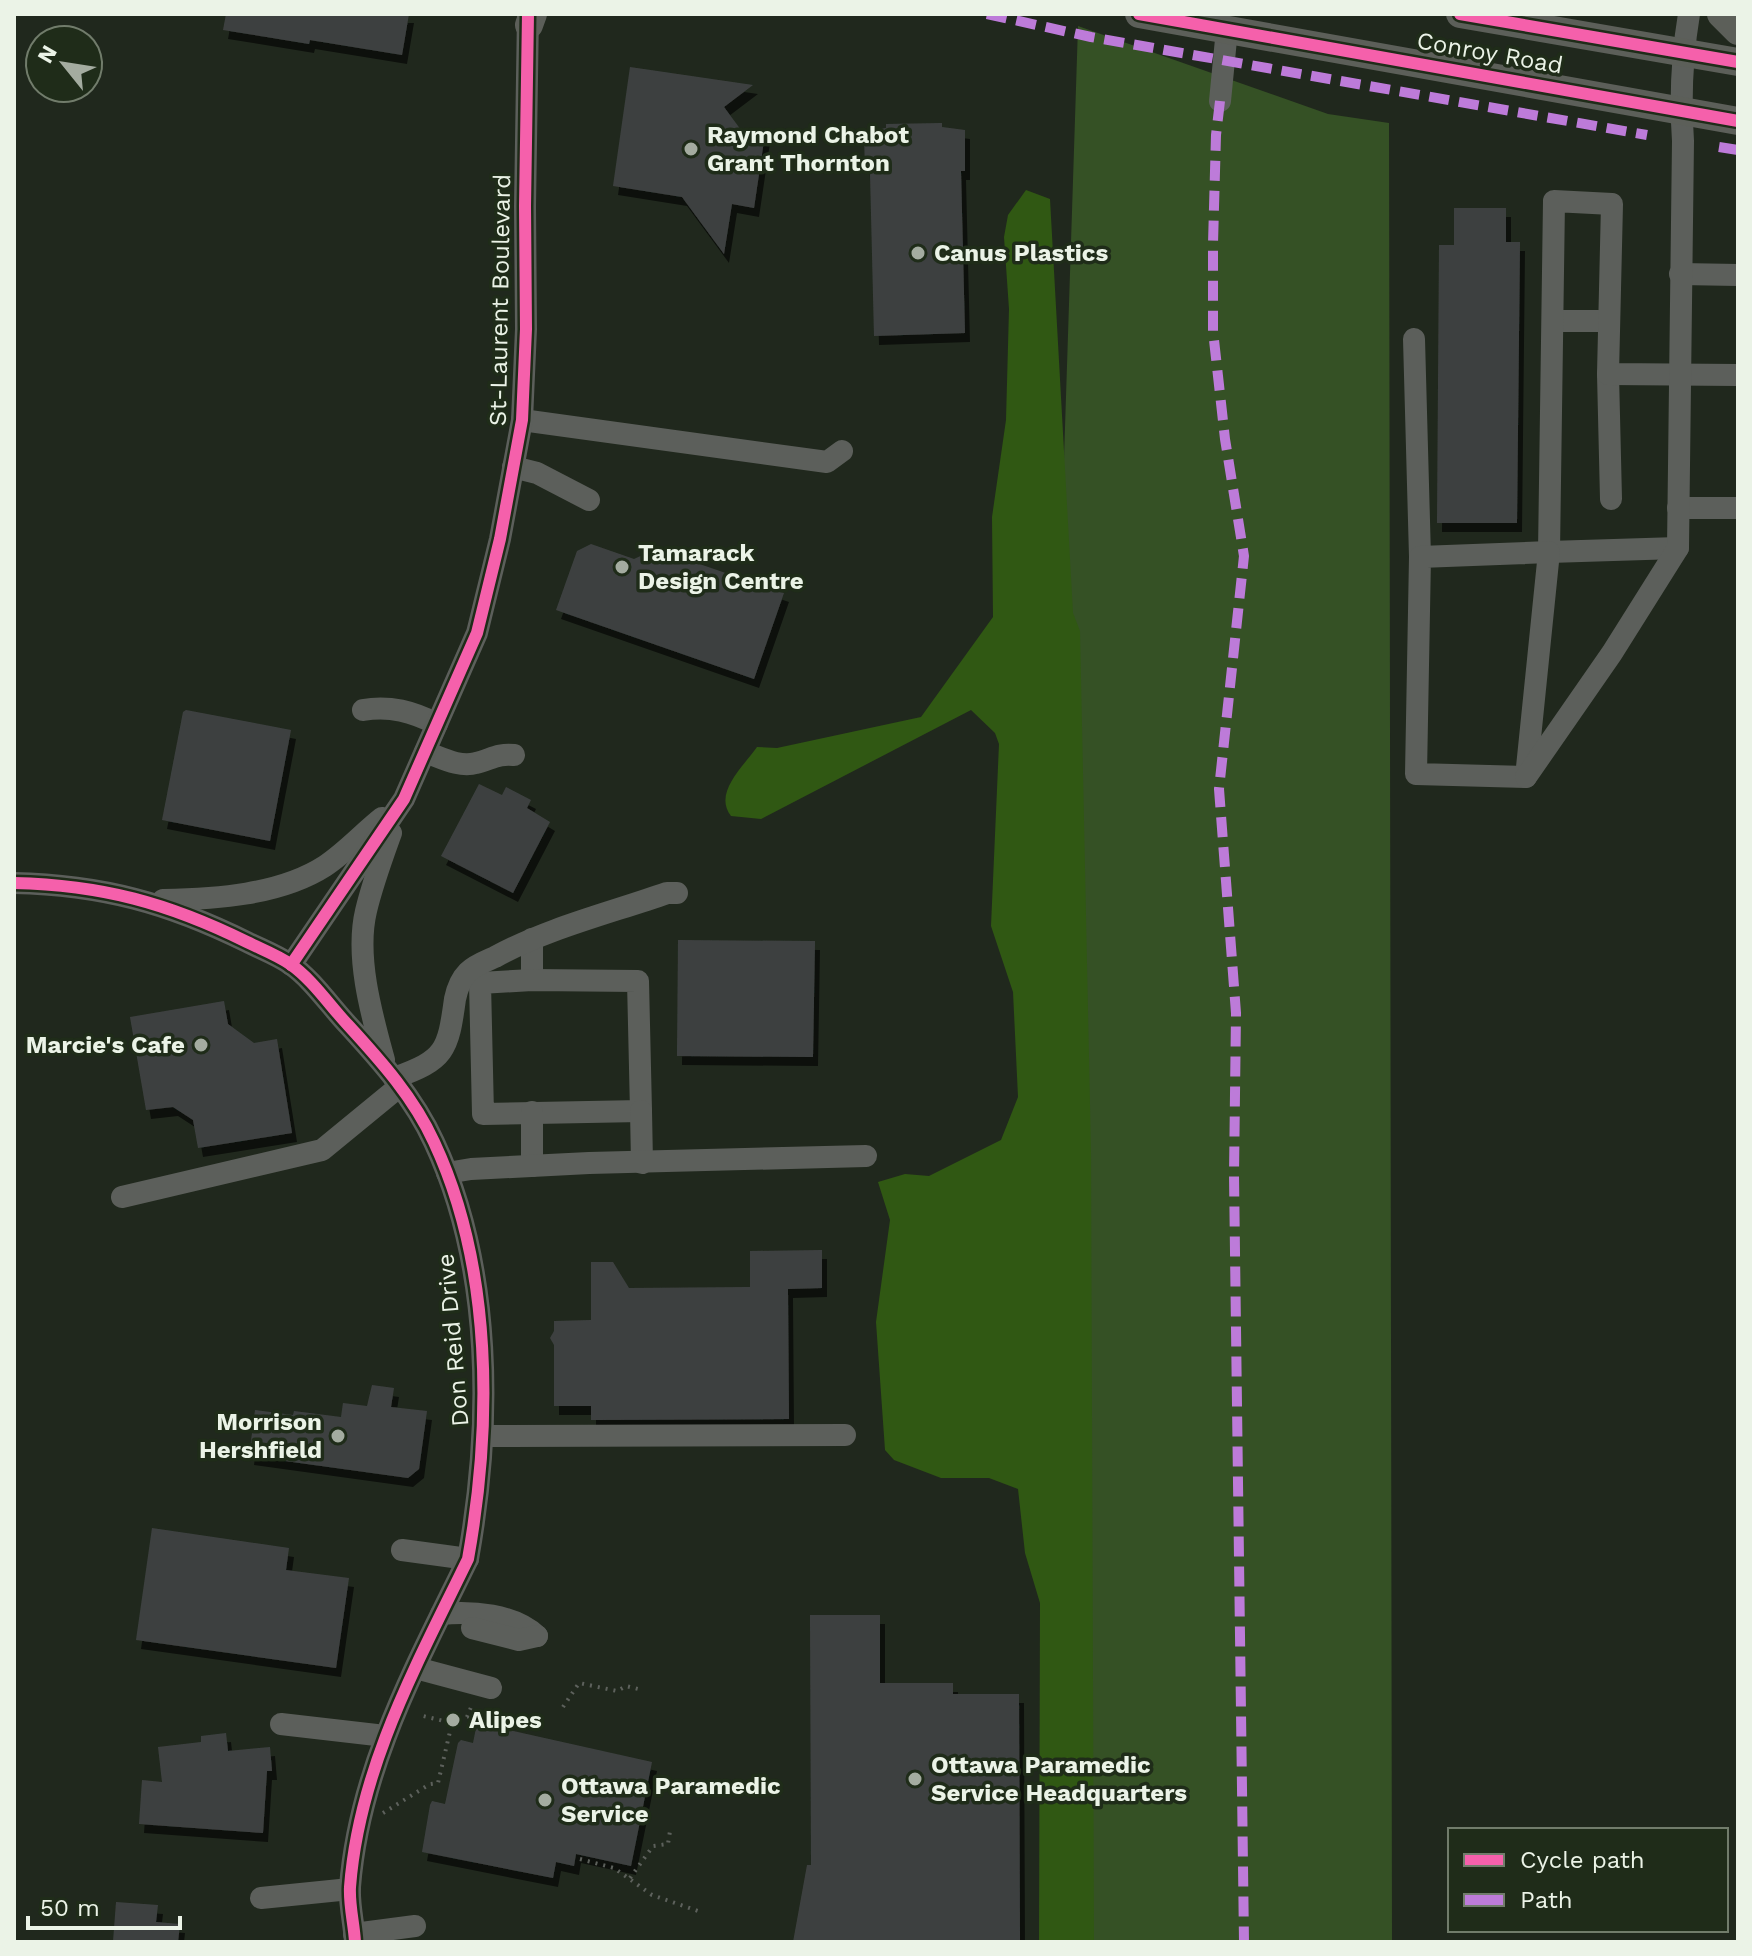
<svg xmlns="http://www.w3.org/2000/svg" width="1752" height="1956" viewBox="0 0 1752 1956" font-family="'Work Sans',sans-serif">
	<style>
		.green { fill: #355125 }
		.forest { fill: #305813 }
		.building { fill: #3e4141; filter: url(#shadow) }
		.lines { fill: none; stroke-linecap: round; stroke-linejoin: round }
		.path { stroke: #5d615c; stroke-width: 4; stroke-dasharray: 2 6; stroke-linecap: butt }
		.minor { stroke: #5c5f5b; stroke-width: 22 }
		.major { stroke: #5c5f59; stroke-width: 28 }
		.quiet { stroke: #bd7bd9; stroke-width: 10; stroke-dasharray: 20 10; stroke-linecap: butt }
		.cycleway-casing { stroke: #1f2c19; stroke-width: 17 }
		.cycleway { stroke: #f560ab; stroke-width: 12 }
		.poi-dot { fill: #a4aca0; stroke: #1f2c19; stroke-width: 3 }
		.labels { text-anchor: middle; stroke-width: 7; stroke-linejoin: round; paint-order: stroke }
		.street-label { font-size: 24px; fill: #ebf3e7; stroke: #1f2c19 }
		.poi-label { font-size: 24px; font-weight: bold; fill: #ebf3e7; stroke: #1f2c19; text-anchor: start }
	</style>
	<defs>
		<filter id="shadow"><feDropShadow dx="5" dy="9" stdDeviation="0" flood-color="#0009"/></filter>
	</defs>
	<rect width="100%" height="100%" fill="#20281d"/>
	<polygon class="green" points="1078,26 1328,114 1389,123 1392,1942 1046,1942 1043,1107"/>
	<path class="forest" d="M1026,190L1050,199L1073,613L1080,631L1091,1152L1094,1942H1039L1040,1603L1025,1553L1018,1489L989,1478H941L894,1460L885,1450L876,1322L890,1220L878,1182L905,1174L929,1176L1001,1140L1018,1097L1013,992L991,926L999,744L995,733L971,710L761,819L731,816C713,793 743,767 757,747L777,748L921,717L993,617L992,517L1006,420L1009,309L1004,237L1008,215Z"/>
	<g class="building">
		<polygon points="226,14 409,14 402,55 310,40 309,44 223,30"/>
		<polygon points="630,67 753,85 724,107 741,130 765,134 754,208 732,204 724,254 682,197 613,186"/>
		<polygon points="942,123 942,127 965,130 965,171 961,171 965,333 874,336 870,173 865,173 864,132 886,128 886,124"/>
		<polygon points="1454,208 1506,208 1506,242 1520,242 1517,523 1437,523 1439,245 1454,245"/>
		<polygon points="591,544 634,559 656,549 784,593 754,679 556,610 577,551"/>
		<polygon points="186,710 291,730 270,841 162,820 183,712"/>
		<polygon points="479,784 502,795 506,787 531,800 527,808 550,822 513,893 441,856"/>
		<polygon points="678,940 815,941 813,1057 677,1056"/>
		<polygon points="224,1001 228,1024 254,1043 277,1039 292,1133 198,1148 193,1120 173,1107 146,1110 130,1017"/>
		<polygon points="822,1250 822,1288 788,1289 789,1419 591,1420 591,1406 554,1406 554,1345 550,1338 554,1331 554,1321 591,1320 591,1262 613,1262 629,1288 750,1287 750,1251"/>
		<polygon points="372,1385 394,1388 391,1407 427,1411 419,1469 408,1478 249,1456 255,1410 293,1415 294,1411 341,1417 343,1403 367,1406"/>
		<polygon points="152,1528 289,1548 286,1570 349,1578 336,1668 136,1640"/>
		<polygon points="810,1615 880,1615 880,1683 953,1683 953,1694 1019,1694 1020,1942 793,1942 807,1865 811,1865"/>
		<polygon points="477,1723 652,1762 631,1866 576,1854 574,1866 556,1862 553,1878 422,1852 430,1805 432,1801 445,1804 458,1743 461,1740 473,1743"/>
		<polygon points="226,1733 228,1751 270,1747 272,1771 267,1771 263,1833 139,1824 142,1780 162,1782 158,1747 201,1742 201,1736"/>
		<polygon points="116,1902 158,1905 156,1922 180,1924 178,1942 113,1942"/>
	</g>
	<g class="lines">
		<g class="path">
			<polyline points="563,1707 579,1683 617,1691 626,1686 638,1689"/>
			<polyline points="452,1723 467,1717 472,1705"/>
			<polyline points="383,1813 430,1784 438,1783 452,1723 419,1715"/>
			<polyline points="580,1859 614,1868 652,1895 701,1912"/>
			<polyline points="630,1878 653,1846 668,1844 670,1831"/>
		</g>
		<g class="minor">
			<polyline points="1220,101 1227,29"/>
			<polyline points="1680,274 1738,275"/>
			<polyline points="1553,321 1609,321"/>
			<polyline points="1414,339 1420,557"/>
			<polyline points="1608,374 1611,499"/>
			<polyline points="522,420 827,462 842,451"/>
			<polyline points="513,467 537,473 589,500"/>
			<polyline points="1678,508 1738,508"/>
			<polyline points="1678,548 1549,552 1554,201 1612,204 1608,374 1738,375"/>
			<polygon points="1549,552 1526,777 1416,774 1420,557"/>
			<path d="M363,710C390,705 413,712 437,724"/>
			<path d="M425,752C440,757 459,768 476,763C490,760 498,753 514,755"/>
			<path d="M1526,777L1612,653L1678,548L1683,141C1680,98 1682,56 1689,14"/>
			<path d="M14,883C102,885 168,903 247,942C261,949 277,955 290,964C312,979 330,1006 348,1025C381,1061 414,1098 434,1142C493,1268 492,1425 468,1559C417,1664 359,1768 350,1887C349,1905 354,1924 355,1942"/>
			<path d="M163,900C215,899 280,895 325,866C345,853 363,833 382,818"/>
			<polyline points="532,939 532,980"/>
			<polyline points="291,965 404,799 477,633 500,539 522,420 526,329 525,206 528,14"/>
			<polygon points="532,980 638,981 641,1111 483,1114 480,983"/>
			<path d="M384,1060C372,1016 355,957 366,911C372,885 382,858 391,833"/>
			<path d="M394,1078C445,1060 448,1051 455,999C457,989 461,979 468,972C475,965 486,961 495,957C548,928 610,913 667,893H677"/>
			<polyline points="641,1111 642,1163"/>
			<polyline points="532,1112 532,1166"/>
			<polyline points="447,1173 471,1169 589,1163 866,1156"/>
			<polyline points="122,1197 322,1150 400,1086"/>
			<polyline points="483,1436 845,1435"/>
			<polyline points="402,1550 468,1559"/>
			<path d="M441,1614C472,1611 514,1614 537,1636"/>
			<polyline points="472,1628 519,1640 537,1636"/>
			<polyline points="416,1668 491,1688"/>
			<polyline points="281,1724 385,1736"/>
			<polyline points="261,1898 350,1889"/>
			<polyline points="354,1934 415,1926"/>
		</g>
		<g class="major">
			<polyline points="1139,14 1738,121"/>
			<polyline points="1460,14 1738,62"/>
			<polyline points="1721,14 1738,31"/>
			<polyline points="529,25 533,14"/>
		</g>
		<g class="quiet">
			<polyline points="987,14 1091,37 1647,135"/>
			<polyline points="1220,101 1216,135 1213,244 1213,331 1225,439 1244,556 1219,789 1236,1013 1234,1175 1244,1942"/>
			<polyline points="1719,147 1738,150"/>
		</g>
		<defs>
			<g id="cycleway">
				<polyline points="1139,14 1738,121"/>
				<polyline points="1460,14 1738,62"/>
				<path d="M14,883C102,885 168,903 247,942C261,949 277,955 290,964C312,979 330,1006 348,1025C381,1061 414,1098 434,1142C493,1268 492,1425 468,1559C417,1664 359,1768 350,1887C349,1905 354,1924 355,1942"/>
				<polyline points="291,965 404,799 477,633 500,539 522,420 526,329 525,206 528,14"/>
			</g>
		</defs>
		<use href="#cycleway" class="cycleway-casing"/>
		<use href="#cycleway" class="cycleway"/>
	</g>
	<g class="poi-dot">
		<circle cx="691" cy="149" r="8"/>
		<circle cx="918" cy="253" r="8"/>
		<circle cx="622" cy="567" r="8"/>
		<circle cx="201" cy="1045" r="8"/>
		<circle cx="338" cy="1436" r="8"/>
		<circle cx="453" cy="1720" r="8"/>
		<circle cx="915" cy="1779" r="8"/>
		<circle cx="545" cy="1800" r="8"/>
	</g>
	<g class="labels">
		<g class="street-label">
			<text transform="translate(1490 53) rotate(10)" y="8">Conroy Road</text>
			<text transform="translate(500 300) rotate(-89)" y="8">St-Laurent Boulevard</text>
			<text transform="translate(453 1340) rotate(-95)" y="8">Don Reid Drive</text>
		</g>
		<g class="poi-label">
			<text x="707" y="143">Raymond Chabot<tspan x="707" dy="28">Grant Thornton</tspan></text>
			<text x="934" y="261">Canus Plastics</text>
			<text x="638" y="561">Tamarack<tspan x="638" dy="28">Design Centre</tspan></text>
			<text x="185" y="1053" text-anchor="end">Marcie's Cafe</text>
			<text x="322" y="1430" text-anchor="end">Morrison<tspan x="322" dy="28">Hershfield</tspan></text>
			<text x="469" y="1728">Alipes</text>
			<text x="931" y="1773">Ottawa Paramedic<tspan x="931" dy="28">Service Headquarters</tspan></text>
			<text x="561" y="1794">Ottawa Paramedic<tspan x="561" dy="28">Service</tspan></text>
		</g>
	</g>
	<rect width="1752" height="1956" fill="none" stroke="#ebf3e7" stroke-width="32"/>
	<rect x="1448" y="1828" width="280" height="104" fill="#1f2c19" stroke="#717c6b" stroke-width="2"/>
	<rect x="1464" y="1854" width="40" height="12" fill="#f560ab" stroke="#717c6b" stroke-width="2"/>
	<text x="1520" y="1868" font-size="24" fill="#ebf3e7">Cycle path</text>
	<rect x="1464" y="1894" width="40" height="12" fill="#bd7bd9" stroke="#717c6b" stroke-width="2"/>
	<text x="1520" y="1908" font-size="24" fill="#ebf3e7">Path</text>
	<g transform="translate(64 64) rotate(300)"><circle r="38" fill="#1f2c19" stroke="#717c6b" stroke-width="2"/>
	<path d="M0-6L14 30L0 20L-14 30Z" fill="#a4aca0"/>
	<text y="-12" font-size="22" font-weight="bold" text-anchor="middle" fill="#ebf3e7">N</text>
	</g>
	<path d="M28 1916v12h152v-12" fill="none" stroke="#ebf3e7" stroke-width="4"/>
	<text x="40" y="1916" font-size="24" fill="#ebf3e7" stroke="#1f2c19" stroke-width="6" paint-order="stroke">50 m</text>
</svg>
